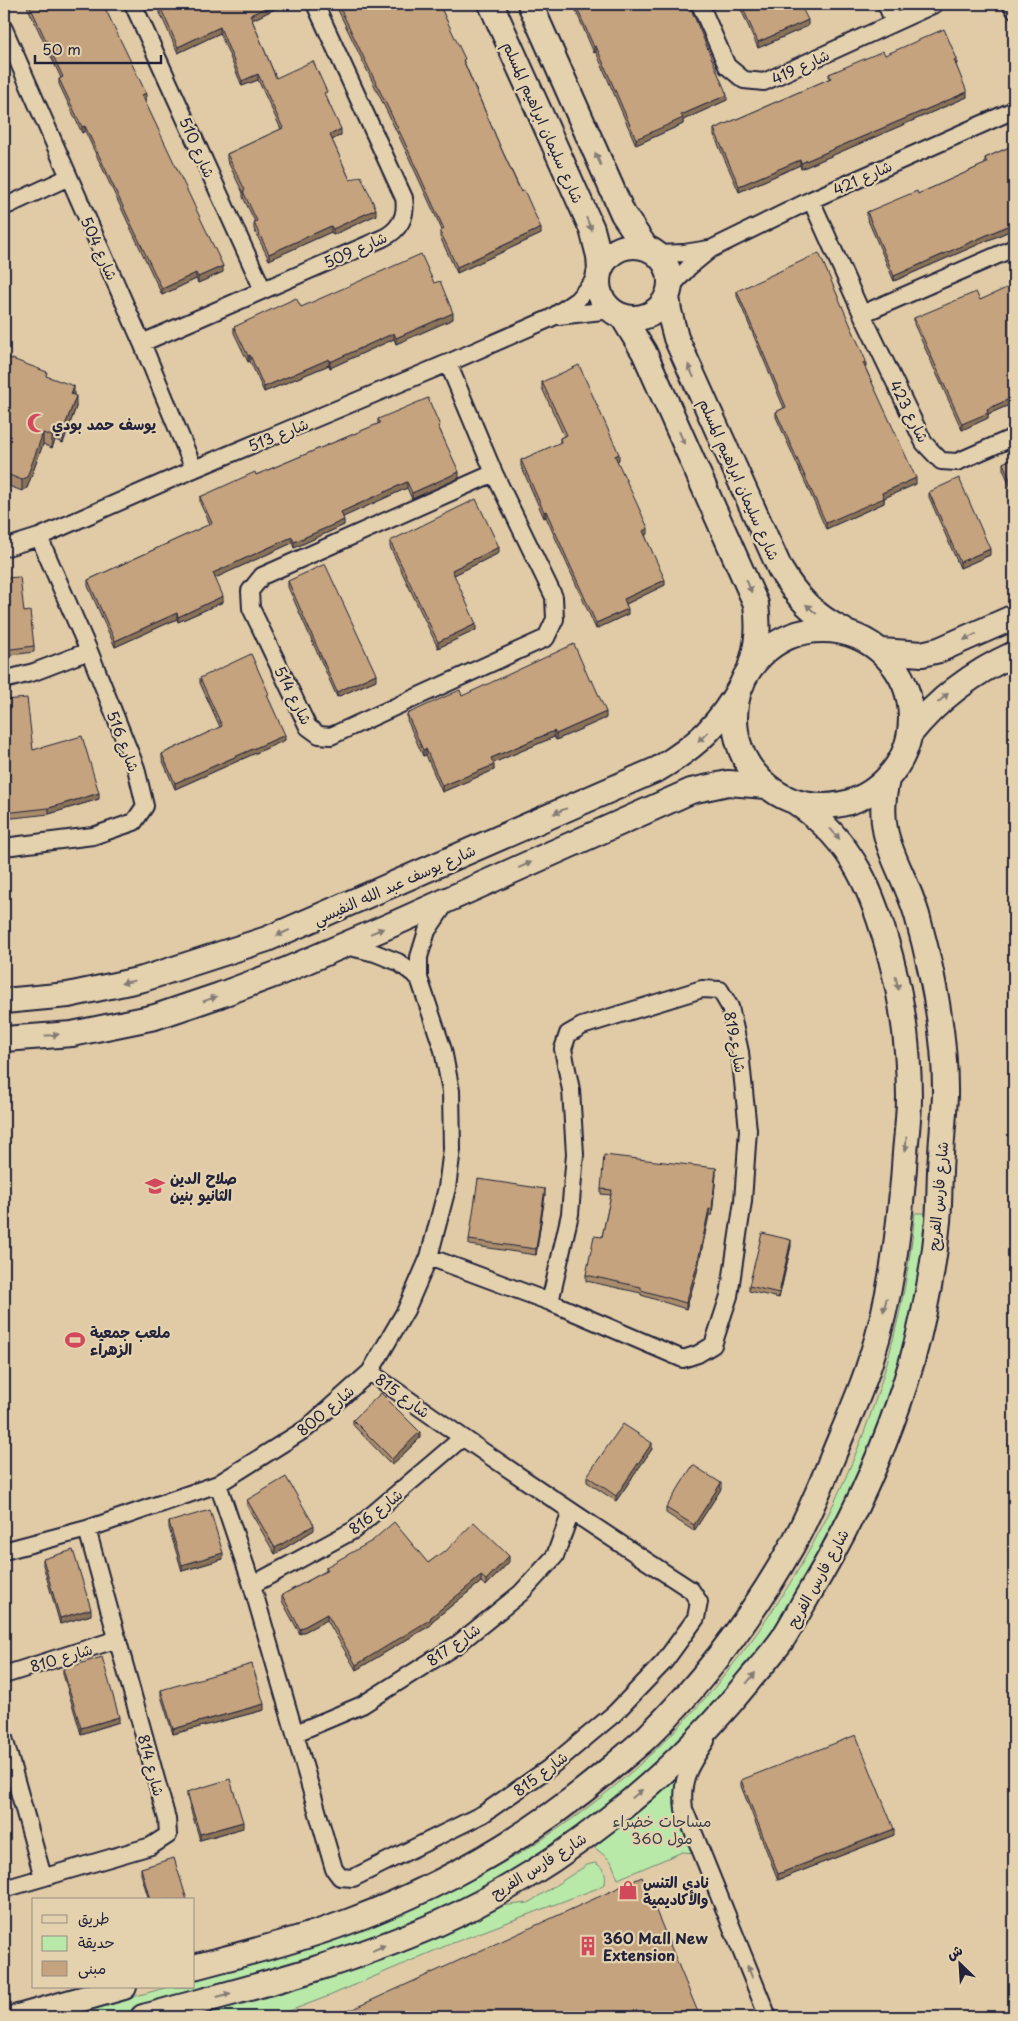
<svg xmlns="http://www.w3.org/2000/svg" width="1018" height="2021" font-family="'Playpen Sans','Playpen Sans Arabic',sans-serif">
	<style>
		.green { fill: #b9e9a8; stroke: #6e8672 }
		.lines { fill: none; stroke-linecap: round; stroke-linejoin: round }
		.street-casing { stroke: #22223b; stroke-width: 20 }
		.secondary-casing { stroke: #22223b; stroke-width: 28 }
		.street { stroke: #e4d2af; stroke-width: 16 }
		.secondary { stroke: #e4d2af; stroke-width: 24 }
		.wall { fill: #a98c6c; stroke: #22223b }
		.shaded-wall { fill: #897258; stroke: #22223b }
		.building { fill: #c4a37e; stroke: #22223b }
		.oneway { fill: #837a75 }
		.labels { text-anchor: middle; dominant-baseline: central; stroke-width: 4.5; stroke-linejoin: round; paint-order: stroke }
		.street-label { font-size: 15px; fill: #22223b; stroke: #e4d2af }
		.poi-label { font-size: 15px; font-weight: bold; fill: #22223b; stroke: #e4d2af; text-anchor: start }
		.park-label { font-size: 15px; fill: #39404b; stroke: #e4d2af }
	</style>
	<rect width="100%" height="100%" fill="#e0cba6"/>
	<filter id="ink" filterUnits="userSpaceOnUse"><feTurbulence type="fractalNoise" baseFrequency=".02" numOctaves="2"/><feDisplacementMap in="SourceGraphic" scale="10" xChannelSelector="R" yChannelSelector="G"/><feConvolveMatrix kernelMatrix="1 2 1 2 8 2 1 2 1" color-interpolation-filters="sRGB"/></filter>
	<g filter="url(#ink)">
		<path class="green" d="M915 1213H933L910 1345 825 1561 706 1724 528 1870 325 1962 129 2017H62L168 1987H194V1980C236 1968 278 1958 320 1945 381 1925 440 1898 496 1867 733 1737 890 1480 915 1213Z
			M697 1759 687 1793 698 1853 682 1852 618 1879 611 1861 594 1847 651 1800Z
			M595 1863C603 1867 607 1874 605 1883L598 1888 450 1944 329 1996 292 2010 266 2017H197L389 1957 453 1930 500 1906 528 1903 587 1865Z"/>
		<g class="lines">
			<defs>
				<path id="street" d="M133 4 263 290
					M700 4 727 66 744 80 764 82 935 4
					M886 4 894 22
					M1012 4 1014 9
					M4 29 142 343 194 469
					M811 200 862 314 924 443 941 461 957 462 1014 437
					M4 207 69 177
					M656 254 684 253 709 249
					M670 288 689 267 711 249 811 200 1014 110
					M862 314 1014 248
					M558 316 611 310
					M142 343 383 238C400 230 407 216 404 198L315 4
					M448 363 494 473 554 597 555 619 546 638 331 736 319 735 308 727 251 608 250 591 262 576 494 473
					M4 548 39 537 194 469 448 363 551 318 577 300 598 276
					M4 680 34 672 89 651
					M4 847 93 836 134 822 145 806 136 768 89 651 39 537
					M342 945 375 953 398 962 419 978
					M429 1257 550 1302 683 1359 698 1354 713 1345 729 1296 743 1201 748 1130 740 1052 730 1007 720 990 702 989 582 1026 568 1034 563 1049 571 1090 575 1154 570 1214 550 1302
					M218 1484 252 1585 334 1869 340 1877 353 1878 483 1814 549 1768 615 1713 664 1662 696 1618 699 1602 691 1590C582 1519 475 1448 370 1372
					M4 1551 87 1529 218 1484 307 1428 370 1372 406 1310 429 1257 447 1188 452 1149 451 1091 443 1050 419 978V957L427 931 448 900
					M252 1585 354 1530 462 1438
					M4 1675 118 1639
					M296 1733 362 1705 458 1644 521 1593 555 1556 571 1512
					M4 1738 43 1877
					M706 1741C690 1765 680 1779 684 1809L768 2017
					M4 1889 151 1846 168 1835 167 1819 87 1529"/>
				<path id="secondary" d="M491 4 592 229 599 256 600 270
					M530 4 623 214 646 248
					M598 282a36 36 0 1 1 72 0a36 36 0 1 1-72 0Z
					M667 296 669 311 676 338 780 569C796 596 814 616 843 630
					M622 316 644 352 756 604C759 628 758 644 750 668
					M735 718a88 88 0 1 1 176 0a88 88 0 1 1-176 0Z
					M881 651 922 654 939 650 1014 617
					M910 734C939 698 972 673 1014 654
					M4 1001 68 995 143 979 267 939 658 769C697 746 720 724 742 684
					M4 1039 72 1034 155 1017 220 995 279 973 398 922 691 791 728 783 766 786
					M194 1967C246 1953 300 1940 350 1921 446 1885 534 1834 611 1768 623 1758 635 1748 647 1737 704 1681 753 1615 792 1546 811 1512 825 1475 840 1439 851 1413 863 1386 871 1359 891 1298 899 1232 904 1168 905 1144 909 1121 909 1098 909 1051 903 1004 891 959 874 894 854 842 797 803
					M18 2017 124 1987
					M143 2017C242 1990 342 1966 437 1924 555 1871 670 1780 750 1679 761 1666 772 1654 782 1640 791 1626 799 1611 807 1597 852 1523 888 1444 912 1361 924 1317 934 1266 938 1221 940 1199 939 1177 941 1154 942 1135 944 1116 945 1096 946 1035 933 973 917 915 901 862 873 839 887 780"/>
			</defs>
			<use href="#street" class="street-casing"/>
			<use href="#secondary" class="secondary-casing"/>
			<use href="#street" class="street"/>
			<use href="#secondary" class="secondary"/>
		</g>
		<path class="wall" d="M26 4H103L146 99 144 100 223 272 198 283 196 279 162 295 85 131 82 133 59 84V79L61 78Z
			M156 4H283V5L252 20 276 78 327 98 341 135 332 140 350 180 376 215 333 235 331 232 269 260 254 229V223L255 222 243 197V193L227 160V154L281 129 258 80 242 86 220 33 178 53Z
			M338 4H442L441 8 500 146 541 234 457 273 440 237V231L442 230 404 147 338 10Z
			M575 4H685L727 100 683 120V124L636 145 596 52 594 53 576 11Z
			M740 4H800L808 26 758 48 740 7Z
			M885 55 957 64 956 65 967 97 801 169 800 165 739 192 714 135V129L829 79V74Z
			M1014 145V229L894 281 867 218V212L918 194 985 164V158Z
			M434 283 453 319 396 344 394 339 330 368 329 365 264 392 250 361 248 362 234 333V327L301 307Z
			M1014 288V403L988 414V418L962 430 914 324V318L980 300Z
			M737 291 866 367H865L916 484 884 498V503L826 529 776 417V412L784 408 737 296Z
			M4 359 47 377 74 395 76 407 63 443 55 440 52 448 43 444 27 488 22 491 4 484Z
			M542 382 619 460 617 461 648 534 645 535 665 585 626 604 628 614 596 629 546 517 544 518 521 466V460L560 443V438L564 436 542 388Z
			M378 419 440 430 459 478 412 499 407 488 343 517 344 525 294 548 292 543 215 578 223 602 178 622 177 619 115 647 88 586V580L210 524 200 503V497L256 475 378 424Z
			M1014 458V495L1003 469V463Z
			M929 492 990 555 960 568 929 497Z
			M390 541 499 553 454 575 476 630 438 648 390 547Z
			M4 578 24 612 34 646V652L4 656Z
			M288 581 376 680 337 697 288 587Z
			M200 678 269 700 285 740 175 789 162 759V754L220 727 200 683Z
			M462 696 606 718 556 740 554 737 493 763 494 770 442 792 426 755 423 756 407 720V714Z
			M4 700 33 750 99 799 49 814 4 819Z
			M716 1174 712 1215H709L697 1272 686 1309 641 1295V1293L586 1281V1275L602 1237 611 1195 601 1194V1189Z
			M545 1195 536 1255 469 1245V1240Z
			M791 1246 779 1298 749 1291V1286Z
			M353 1420 420 1438 392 1465 353 1425Z
			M652 1449 616 1501 587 1482V1476Z
			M721 1489 694 1531 666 1513V1508Z
			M247 1500 314 1530 275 1554 247 1506Z
			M169 1522 223 1559 182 1571 169 1528Z
			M445 1552 509 1562 486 1586 481 1582 431 1622V1625L356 1670 327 1620 300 1634 282 1601V1595L326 1571V1567L428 1563Z
			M43 1559 91 1615 60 1624 43 1565Z
			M63 1669 119 1722 81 1734 63 1674Z
			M161 1690 264 1710 173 1734 161 1696Z
			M741 1780 894 1835 778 1880 741 1786Z
			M187 1792 243 1828 200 1840 187 1797Z
			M141 1868 187 1900H149L141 1874Z"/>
		<path class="shaded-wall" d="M274 4H283V5L250 21V15Z
			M808 20V26L758 48V42Z
			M220 27V33L178 53V47Z
			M596 46V52L594 53V47Z
			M957 59V64L954 66V60Z
			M258 74V80L242 86V81Z
			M967 92V97L801 169V163Z
			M146 93V99L142 101V95Z
			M727 95V100L683 120V124L636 145V139L681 115Z
			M85 126V131L82 133V127Z
			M341 129V135L330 141V135Z
			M800 160V165L739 192V186Z
			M376 209V215L333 235V229Z
			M1014 223V229L894 281V276Z
			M331 226V232L269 260V254Z
			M541 228V234L457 273V267Z
			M223 266V272L198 283V277Z
			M196 273V279L162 295V289Z
			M453 313V319L396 344V338Z
			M394 333V339L330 368V362Z
			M250 355V361L248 362V356Z
			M329 359V365L264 392V387Z
			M866 361V367L863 368V363Z
			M74 386V397L71 394Z
			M76 396V407L63 443V431Z
			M1014 397V403L988 414V418L962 430V424L987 409Z
			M55 428V440L52 448V436Z
			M43 433V444L27 488 22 491V480Z
			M619 454V460L615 462V456Z
			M459 472V478L412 499V493Z
			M916 478V484L884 498V503L826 529V523L882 493Z
			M407 482V488L341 518V512Z
			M546 511V517L544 518V512Z
			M344 520V525L294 548V542Z
			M648 528V534L643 536V531Z
			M292 537V543L213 579V573Z
			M499 547V553L452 576V570Z
			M990 549V555L960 568V562Z
			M665 580V585L624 605V599Z
			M223 596V602L178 622V617Z
			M628 609V614L596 629V623Z
			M177 613V619L115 647V641Z
			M476 624V630L438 648V642Z
			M376 674V680L337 697V692Z
			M606 712V718L556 740V734Z
			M554 731V737L491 764V758Z
			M285 735V740L175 789V783Z
			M426 749V755L423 756V750Z
			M494 765V770L442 792V786Z
			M99 793V799L49 814V808Z
			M716 1168V1174L712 1215V1209Z
			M545 1189V1195L536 1255V1249Z
			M709 1209V1215L697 1272 686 1309V1303Z
			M791 1240V1246L779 1298V1293Z
			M420 1432V1438L392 1465V1459Z
			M652 1443V1449L616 1501V1496Z
			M721 1483V1489L694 1531V1525Z
			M314 1525V1530L275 1554V1548Z
			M223 1553V1559L182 1571V1565Z
			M509 1556V1562L486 1586V1580Z
			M481 1576V1582L431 1622V1625L356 1670V1665L430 1618Z
			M91 1609V1615L60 1624V1618Z
			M327 1614V1620L300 1634V1629Z
			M9 1631V1637L4 1638V1633Z
			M264 1704V1710L173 1734V1729Z
			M119 1717V1722L81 1734V1728Z
			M243 1822V1828L200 1840V1834Z
			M894 1829V1835L778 1880V1874Z"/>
		<path class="building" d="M29 4H103L146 93 142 95 223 266 198 277 196 273 162 289 85 126 82 127 59 79 63 77Z
			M159 4H274L250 15 276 78 313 61 327 92 324 93 341 129 330 135 350 180 361 176 376 209 333 229 331 226 269 254 254 223 257 221 243 191 245 190 227 154 283 128 258 74 242 81 220 27 178 47Z
			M338 4H439L465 59 463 60 500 146 521 192 524 190 541 228 457 267 440 231 444 229 404 141Z
			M577 4H685L688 11 691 9 727 95 681 115 683 118 636 139 596 46 594 47 576 6 578 5Z
			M741 4H800L808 20 758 42Z
			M944 29 957 59 954 60 967 92 801 163 800 160 739 186 714 129 831 78 829 74 883 51 885 55Z
			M1014 145V223L894 276 867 212 917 191 918 194 987 163 985 158Z
			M819 253 866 361 863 363 916 478 882 493 884 498 826 523 776 412 786 407 737 291Z
			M421 254 434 283 440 281 453 313 396 338 394 333 330 362 329 359 264 387 250 355 248 356 234 327 296 298 301 307Z
			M1013 285 1014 288V397L987 409 988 413 962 424 914 318 976 292 980 300Z
			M7 357 47 372 46 376 74 386 71 394 76 396 63 431 55 428 52 436 43 433 27 477 22 480 4 473V359Z
			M579 365 619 454 615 456 648 528 643 531 665 580 624 599 628 609 596 623 546 511 544 512 521 460 561 442 560 438 567 435 542 382Z
			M428 398 440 426H438L459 472 412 493 407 482 341 512 344 520 294 542 292 537 213 573 223 596 178 617 177 613 115 641 88 580 212 523 200 497 255 472 256 475 380 423 378 419Z
			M1014 458V489L1003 463Z
			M959 478 990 549 960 562 929 492Z
			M476 499 499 547 452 570 476 624 438 642 390 541Z
			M325 564 376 674 337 692 288 581Z
			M20 577 24 612 30 611 34 646 4 650V578Z
			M574 644 590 681 592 680 606 712 556 734 554 731 491 758 494 765 442 786 426 749 423 750 407 714 460 690 462 696Z
			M251 654 269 694 267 695 285 735 175 783 162 754 222 726 200 678Z
			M27 698 33 750 82 736 99 793 49 808 4 813V700Z
			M604 1155 716 1168 712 1209H709L697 1266 686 1303 641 1290V1287L586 1275 594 1236 602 1237 612 1190 601 1189Z
			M478 1179 545 1189 536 1249 469 1240Z
			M762 1233 791 1240 779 1293 749 1286Z
			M381 1393 420 1432 392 1459 353 1420Z
			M623 1424 652 1443 616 1496 587 1476Z
			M693 1465 721 1483 694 1525 666 1508Z
			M286 1477 314 1525 275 1548 247 1500Z
			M210 1510 223 1553 182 1565 169 1522Z
			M394 1522 428 1563 444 1551 445 1552 474 1522 509 1556 486 1580 481 1576 430 1618 431 1619 356 1665 327 1614 300 1629 282 1595 328 1570 326 1567 372 1541Z
			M73 1550 91 1609 60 1618 43 1559Z
			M4 1611 9 1631 4 1633Z
			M102 1657 119 1717 81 1728 63 1669Z
			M252 1664 264 1704 173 1729 161 1690Z
			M856 1735 894 1829 778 1874 741 1780Z
			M230 1779 243 1822 200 1834 187 1792Z
			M174 1858 187 1900H150L141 1868Z
			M642 1877 700 2017H335Z"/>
		<defs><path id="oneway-solid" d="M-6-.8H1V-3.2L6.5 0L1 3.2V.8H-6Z" transform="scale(1.25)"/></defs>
		<g class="oneway">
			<use href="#oneway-solid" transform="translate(598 159) rotate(-114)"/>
			<use href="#oneway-solid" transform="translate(589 224) rotate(67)"/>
			<use href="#oneway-solid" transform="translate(691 371) rotate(-114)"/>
			<use href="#oneway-solid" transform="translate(682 438) rotate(66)"/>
			<use href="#oneway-solid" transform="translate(749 586) rotate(68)"/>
			<use href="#oneway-solid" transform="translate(811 609) rotate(-138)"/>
			<use href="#oneway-solid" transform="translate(970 637) rotate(154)"/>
			<use href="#oneway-solid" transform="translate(943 698) rotate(-42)"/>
			<use href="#oneway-solid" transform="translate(703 737) rotate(135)"/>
			<use href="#oneway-solid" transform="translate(560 811) rotate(157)"/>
			<use href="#oneway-solid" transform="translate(835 834) rotate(48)"/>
			<use href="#oneway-solid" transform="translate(525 865) rotate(-24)"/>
			<use href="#oneway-solid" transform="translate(377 931) rotate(-22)"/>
			<use href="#oneway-solid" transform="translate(283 933) rotate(156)"/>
			<use href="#oneway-solid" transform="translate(128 982) rotate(168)"/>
			<use href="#oneway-solid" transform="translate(897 983) rotate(78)"/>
			<use href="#oneway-solid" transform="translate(210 999) rotate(-19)"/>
			<use href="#oneway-solid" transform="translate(52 1035) rotate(-5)"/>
			<use href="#oneway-solid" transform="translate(906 1144) rotate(94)"/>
			<use href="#oneway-solid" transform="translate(885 1305) rotate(104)"/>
			<use href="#oneway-solid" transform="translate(751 1678) rotate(-51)"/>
			<use href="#oneway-solid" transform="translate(637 1794) rotate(-40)"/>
			<use href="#oneway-solid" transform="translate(379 1948) rotate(-22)"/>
			<use href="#oneway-solid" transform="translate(750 1972) rotate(-112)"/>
			<use href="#oneway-solid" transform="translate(224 1995) rotate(-15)"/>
		</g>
	</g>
	<defs>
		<symbol id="mosque-bare" viewBox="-9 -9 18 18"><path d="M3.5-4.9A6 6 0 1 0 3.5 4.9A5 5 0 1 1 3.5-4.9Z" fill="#d1495b" stroke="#e4d2af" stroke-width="2.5" paint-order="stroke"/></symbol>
		<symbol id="school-bare" viewBox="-9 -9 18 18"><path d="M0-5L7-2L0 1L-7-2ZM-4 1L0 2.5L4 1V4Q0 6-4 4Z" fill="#d1495b" stroke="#e4d2af" stroke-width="2.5" paint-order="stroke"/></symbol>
		<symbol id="stadium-bare" viewBox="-9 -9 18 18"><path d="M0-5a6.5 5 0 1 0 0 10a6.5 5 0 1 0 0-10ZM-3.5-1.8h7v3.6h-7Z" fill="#d1495b" stroke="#e4d2af" stroke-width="2.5" paint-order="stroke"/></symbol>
		<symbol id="shop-bare" viewBox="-9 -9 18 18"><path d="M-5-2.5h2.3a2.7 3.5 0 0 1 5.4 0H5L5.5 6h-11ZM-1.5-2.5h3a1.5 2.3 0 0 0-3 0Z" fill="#d1495b" stroke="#e4d2af" stroke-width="2.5" paint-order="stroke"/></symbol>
		<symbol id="building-bare" viewBox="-9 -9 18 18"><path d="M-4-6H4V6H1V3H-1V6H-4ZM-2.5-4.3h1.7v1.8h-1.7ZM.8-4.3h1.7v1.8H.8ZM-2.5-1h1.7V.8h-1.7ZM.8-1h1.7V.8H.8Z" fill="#d1495b" stroke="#e4d2af" stroke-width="2.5" paint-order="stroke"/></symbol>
	</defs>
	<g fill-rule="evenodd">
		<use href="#mosque-bare" x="23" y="409" width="28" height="28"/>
		<use href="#school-bare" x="141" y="1172" width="28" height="28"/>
		<use href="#stadium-bare" x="61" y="1326" width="28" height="28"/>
		<use href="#shop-bare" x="614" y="1876" width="28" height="28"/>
		<use href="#building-bare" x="574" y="1932" width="28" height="28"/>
	</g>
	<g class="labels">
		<g class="street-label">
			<text transform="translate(800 66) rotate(-25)">شارع 419</text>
			<text transform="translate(544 122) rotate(66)">شارع سليمان ابراهيم المسلم</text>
			<text transform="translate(198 147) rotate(66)">شارع 510</text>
			<text transform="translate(862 177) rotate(-24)">شارع 421</text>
			<text transform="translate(100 248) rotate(66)">شارع 504</text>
			<text transform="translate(355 249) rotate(-24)">شارع 509</text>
			<text transform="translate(910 411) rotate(63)">شارع 423</text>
			<text transform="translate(278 434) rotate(-22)">شارع 513</text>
			<text transform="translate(740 479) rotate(66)">شارع سليمان ابراهيم المسلم</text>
			<text transform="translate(294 695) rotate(63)">شارع 514</text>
			<text transform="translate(124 741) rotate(69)">شارع 516</text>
			<text transform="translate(394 884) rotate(-24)">شارع يوسف عبد الله النفيسي</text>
			<text transform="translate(736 1042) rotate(79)">شارع 819</text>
			<text transform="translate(937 1196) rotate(-85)">شارع فارس الفريح</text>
			<text transform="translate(403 1395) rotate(36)">شارع 815</text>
			<text transform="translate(325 1410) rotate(-40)">شارع 800</text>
			<text transform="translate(375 1511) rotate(-38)">شارع 816</text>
			<text transform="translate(817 1578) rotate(-61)">شارع فارس الفريح</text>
			<text transform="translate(453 1644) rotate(-35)">شارع 817</text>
			<text transform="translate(61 1657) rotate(-17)">شارع 810</text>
			<text transform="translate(152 1765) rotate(75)">شارع 814</text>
			<text transform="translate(540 1773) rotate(-37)">شارع 815</text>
			<text transform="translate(538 1865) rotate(-32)">شارع فارس الفريح</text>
		</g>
		<g class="poi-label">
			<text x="52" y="423">يوسف حمد بودي</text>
			<text x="170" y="1177">صلاح الدين<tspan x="170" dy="17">الثانيو بنين</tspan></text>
			<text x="90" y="1331">ملعب جمعية<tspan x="90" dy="17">الزهراء</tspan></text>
			<text x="643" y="1881">نادي التنس<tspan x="643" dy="17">والأكاديمية</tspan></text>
			<text x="603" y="1937">360 Mall New<tspan x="603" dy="17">Extension</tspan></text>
		</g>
		<g class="park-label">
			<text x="662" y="1820">مساحات خضراء<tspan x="662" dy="17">360 مول</tspan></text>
		</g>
	</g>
	<rect width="1018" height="2021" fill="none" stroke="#e4d2af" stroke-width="20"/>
	<rect x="10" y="10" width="998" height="2001" fill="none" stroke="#22223b" stroke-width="2" filter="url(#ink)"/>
	<rect x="32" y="1898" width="162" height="90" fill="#e4d2af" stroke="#968c81"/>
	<rect x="42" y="1915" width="25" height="8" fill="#e4d2af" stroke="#968c81"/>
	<text x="78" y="1924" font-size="15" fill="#22223b">طريق</text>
	<rect x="42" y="1936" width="25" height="15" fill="#b9e9a8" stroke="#968c81"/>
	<text x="78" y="1948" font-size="15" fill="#22223b">حديقة</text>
	<rect x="42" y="1961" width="25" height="15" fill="#c4a37e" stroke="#968c81"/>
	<text x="78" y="1974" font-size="15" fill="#22223b">مبنى</text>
	<g transform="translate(960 1964) rotate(335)" stroke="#e4d2af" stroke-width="4" paint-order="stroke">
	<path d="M0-4L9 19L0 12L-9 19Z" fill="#22223b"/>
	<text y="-8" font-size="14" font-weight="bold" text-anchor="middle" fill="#22223b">ش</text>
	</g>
	<path d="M35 55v8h126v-8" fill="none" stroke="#22223b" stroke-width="2.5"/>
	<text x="42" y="55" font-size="15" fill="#22223b" stroke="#e4d2af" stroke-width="4" paint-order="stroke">50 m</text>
</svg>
